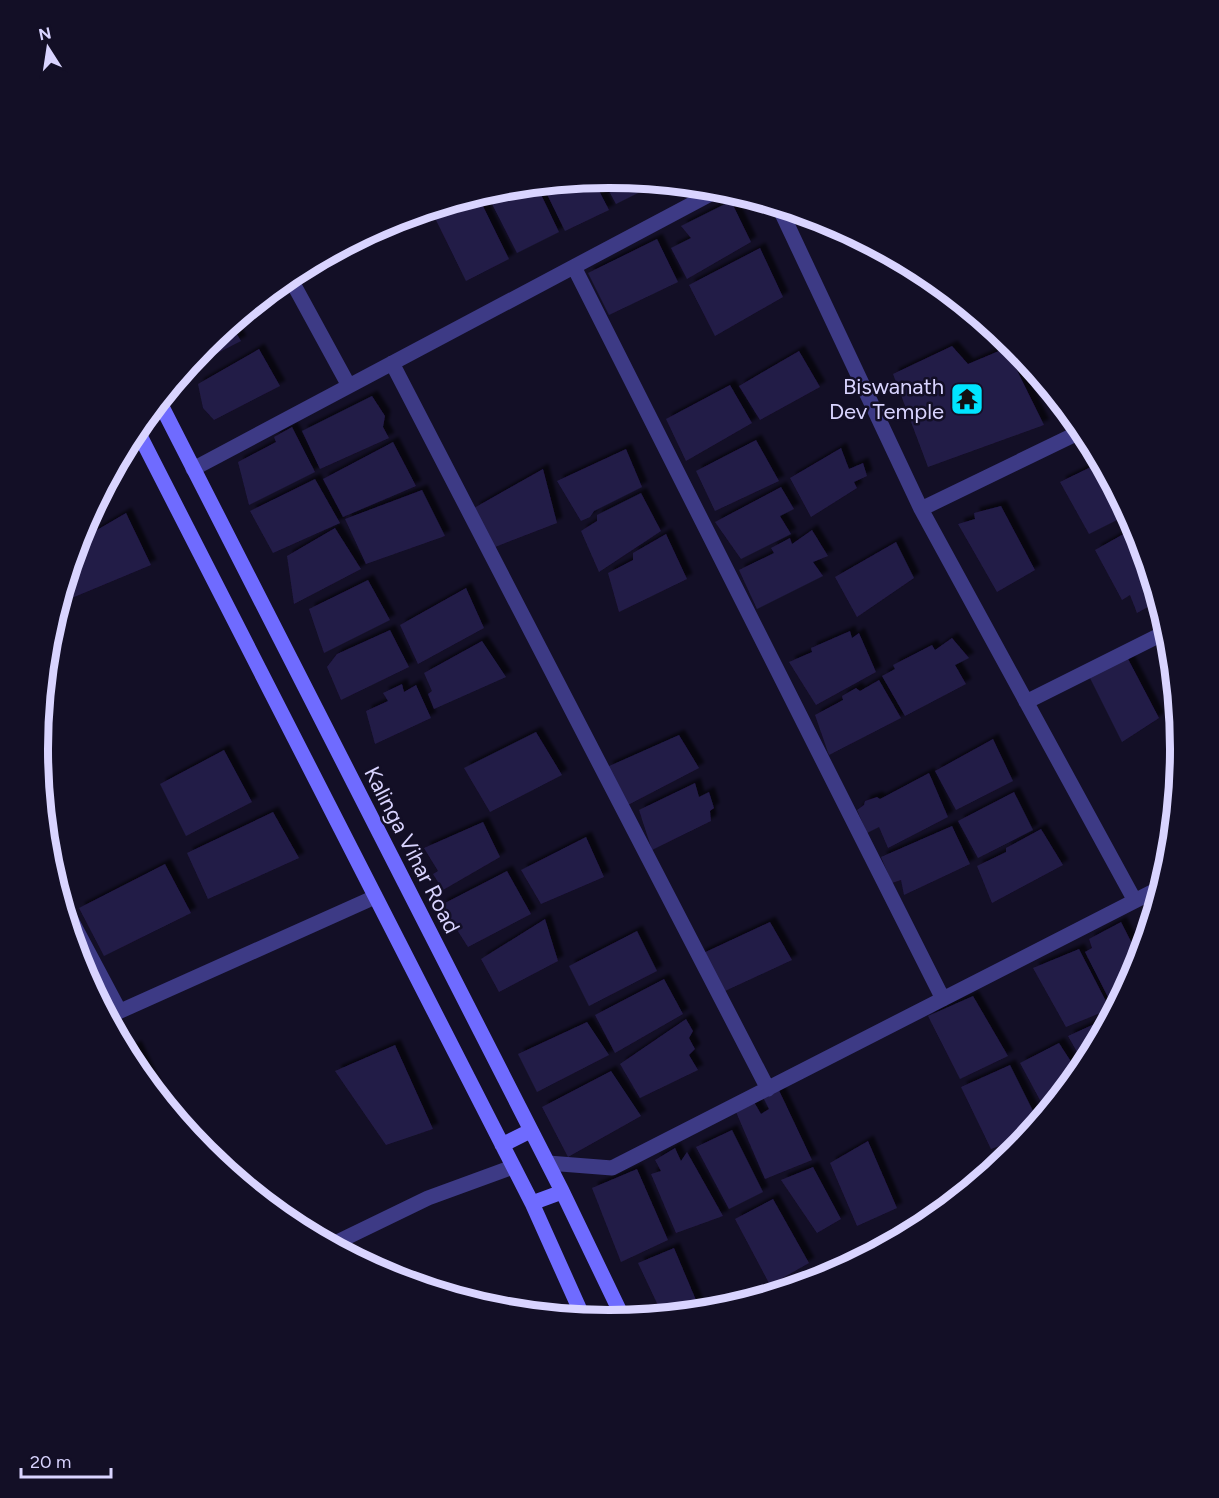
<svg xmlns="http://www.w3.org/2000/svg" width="1219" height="1498" font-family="Figtree,sans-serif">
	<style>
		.building { fill: #241b47; filter: url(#shadow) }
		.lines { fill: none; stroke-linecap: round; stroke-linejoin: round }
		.street { stroke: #3d3a85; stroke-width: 15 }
		.secondary { stroke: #6f6bff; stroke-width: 15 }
		.labels { text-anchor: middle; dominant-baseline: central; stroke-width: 5; stroke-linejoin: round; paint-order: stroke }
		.poi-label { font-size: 22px; fill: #d9d4ff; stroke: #130f26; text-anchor: end }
		.street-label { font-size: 22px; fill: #d9d4ff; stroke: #130f26 }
		.rim { fill: none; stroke: #d9d4ff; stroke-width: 8 }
	</style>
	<defs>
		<filter id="shadow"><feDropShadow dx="5.5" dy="-5.5" stdDeviation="1.5" flood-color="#0009"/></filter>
	</defs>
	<rect width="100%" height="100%" fill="#130f26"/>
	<path class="building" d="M610 177 660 182 616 204 602 178Z
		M593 179 609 210 565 231 542 184Z
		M536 184 559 232 517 253 486 192 498 188Z
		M478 196 509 259 466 281 435 218Z
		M731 201 751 242 687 279 671 248 691 238 681 226Z
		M657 239 678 282 609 315 588 273Z
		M760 248 783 297 715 336 689 285Z
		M235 320 239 328 235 331 241 341 194 365 192 361 205 344Z
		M952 346 968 364 1006 348 1044 425 928 467 893 374Z
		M259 349 280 386 214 420 203 408 198 384Z
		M799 351 820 387 760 420 739 386Z
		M730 385 752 423 686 461 666 419Z
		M372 396 385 416 383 427 389 438 320 469 302 431Z
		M292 427 315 472 249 505 238 462 276 442 274 437Z
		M756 440 779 481 715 511 696 471Z
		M393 442 416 486 343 517 323 479Z
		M841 448 849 469 863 463 867 476 854 482 857 488 811 517 790 478Z
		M626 449 642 487 594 511 590 517 581 521 557 481Z
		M1101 462 1129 514 1089 534 1060 482Z
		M543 469 557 523 495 547 474 508Z
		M315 479 340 523 273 553 250 511Z
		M781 487 794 509 780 516 791 534 741 559 715 522Z
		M422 490 445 536 366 564 345 519Z
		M641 493 661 531 599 572 581 531 597 521V515Z
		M1001 506 1035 570 997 592 958 524 975 519 974 513Z
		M126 513 151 565 67 600 62 592 78 541Z
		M1136 527 1154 584 1148 587 1155 603 1137 613 1130 595 1122 600 1095 550Z
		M335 528 361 569 294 604 287 556Z
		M812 530 828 556 813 562 823 576 757 609 739 570 774 553 771 548 790 538 792 544Z
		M666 534 687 579 619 612 608 573 633 560V553Z
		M896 542 914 578 857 617 835 577Z
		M368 580 390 620 324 653 309 609Z
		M466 588 484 628 418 664 400 625Z
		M390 630 409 667 341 700 327 667 337 654Z
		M850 631 852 638 859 633 876 672 816 705 789 662 812 652 811 648Z
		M952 638 969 658 955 665 966 684 905 716 882 676 895 669 893 665 932 645 935 650Z
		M482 641 506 677 434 709 428 694 432 691 424 673Z
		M1126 655 1159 718 1122 742 1089 676Z
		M879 680 901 718 829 755 815 715 843 700 842 696 856 688 860 691Z
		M402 684 404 692 416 685 431 718 375 744 366 711 388 701 383 693Z
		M536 732 562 775 490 812 464 768Z
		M679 735 699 768 626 806 607 767Z
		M993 739 1013 781 956 810 935 771Z
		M224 750 252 802 186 836 160 784Z
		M929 773 948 817 888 848 879 827 867 833 857 810 864 805 865 801 877 797 880 799Z
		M695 783 699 797 709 792 714 808 710 811 711 821 652 850 639 810Z
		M1014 792 1033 830 978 858 958 821Z
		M273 812 299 858 208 899 187 853Z
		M483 822 500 857 443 890 433 874 438 871 424 848Z
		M952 826 970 864 904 895 901 880 892 883 881 857Z
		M1041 829 1063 865 992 903 977 866 1006 852V848Z
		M586 837 604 877 541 904 521 870Z
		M165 864 191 913 104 956 79 908Z
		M507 871 531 914 468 947 441 905Z
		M545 919 558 961 499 992 481 959Z
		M770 922 792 960 725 991 699 955Z
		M1121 922 1140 959 1122 998 1111 1003 1085 952 1092 948 1089 939Z
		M637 931 657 971 589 1006 569 966Z
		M1079 949 1110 1009 1066 1027 1033 968Z
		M664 979 683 1014 615 1053 595 1015Z
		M973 996 1008 1056 960 1079 928 1016Z
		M1112 1016 1090 1057 1085 1066 1068 1036Z
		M686 1019 693 1031 689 1038 695 1049 689 1055 698 1070 640 1098 620 1064Z
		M587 1022 609 1055 537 1092 518 1054Z
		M1059 1043 1079 1074 1047 1113 1020 1063Z
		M395 1045 433 1129 386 1145 335 1071Z
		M136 1046 160 1097 159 1098 134 1066 125 1051Z
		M1010 1065 1039 1123 1029 1135 991 1149 961 1087Z
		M611 1071 641 1116 568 1157 542 1107Z
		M776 1084 812 1160 765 1179 736 1112 754 1102 761 1114 769 1109 763 1097Z
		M732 1130 763 1192 729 1209 696 1147Z
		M868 1141 897 1208 857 1226 830 1163Z
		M675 1148 681 1161 687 1152 723 1216 676 1233 651 1174 661 1171 655 1160Z
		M813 1167 841 1219 817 1233 781 1180Z
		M637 1169 668 1240 621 1262 592 1188Z
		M773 1199 809 1263 770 1285 735 1219Z
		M674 1248 701 1312 663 1316 638 1263Z"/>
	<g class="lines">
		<path class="street" d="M778 205 921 509
			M574 267 943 999
			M289 276 349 386
			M392 363 768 1089
			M1084 430 921 509 1135 901
			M193 469 722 188
			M1026 702 1168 631
			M60 899 119 1010
			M107 1017 375 897
			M548 1163 612 1168 1162 887
			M331 1245 428 1198 513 1167"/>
		<path class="secondary" d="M159 401 562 1191 624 1320
			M136 428 532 1203 584 1319
			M502 1145 530 1131
			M532 1203 562 1192"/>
	</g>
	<defs>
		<symbol id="temple-square" viewBox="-11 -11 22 22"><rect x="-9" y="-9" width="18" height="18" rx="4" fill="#00e5ff" stroke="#130f26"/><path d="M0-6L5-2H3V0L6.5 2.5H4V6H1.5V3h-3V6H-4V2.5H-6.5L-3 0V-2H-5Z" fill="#111"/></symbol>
	</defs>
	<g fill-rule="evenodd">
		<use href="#temple-square" x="948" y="380" width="38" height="38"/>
	</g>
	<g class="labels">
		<g class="poi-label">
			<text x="944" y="386">Biswanath<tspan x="944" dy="25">Dev Temple</tspan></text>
		</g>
		<g class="street-label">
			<text transform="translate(412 850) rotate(63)">Kalinga Vihar Road</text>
		</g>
	</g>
	<path d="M0 0H1219V1498H0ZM48 749a561 561 0 1 1 1122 0a561 561 0 1 1-1122 0Z" fill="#130f26" fill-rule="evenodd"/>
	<path class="rim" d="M48 749a561 561 0 1 1 1122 0a561 561 0 1 1-1122 0Z"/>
	<g transform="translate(48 48) rotate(348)" stroke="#130f26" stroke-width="4.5" paint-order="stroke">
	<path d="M0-4.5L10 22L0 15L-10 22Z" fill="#d9d4ff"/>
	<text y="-9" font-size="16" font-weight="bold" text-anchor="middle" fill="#d9d4ff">N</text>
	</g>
	<path d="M21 1468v9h90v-9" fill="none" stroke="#d9d4ff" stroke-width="3"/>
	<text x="30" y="1468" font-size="18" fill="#d9d4ff" stroke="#130f26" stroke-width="4.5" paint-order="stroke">20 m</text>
</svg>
